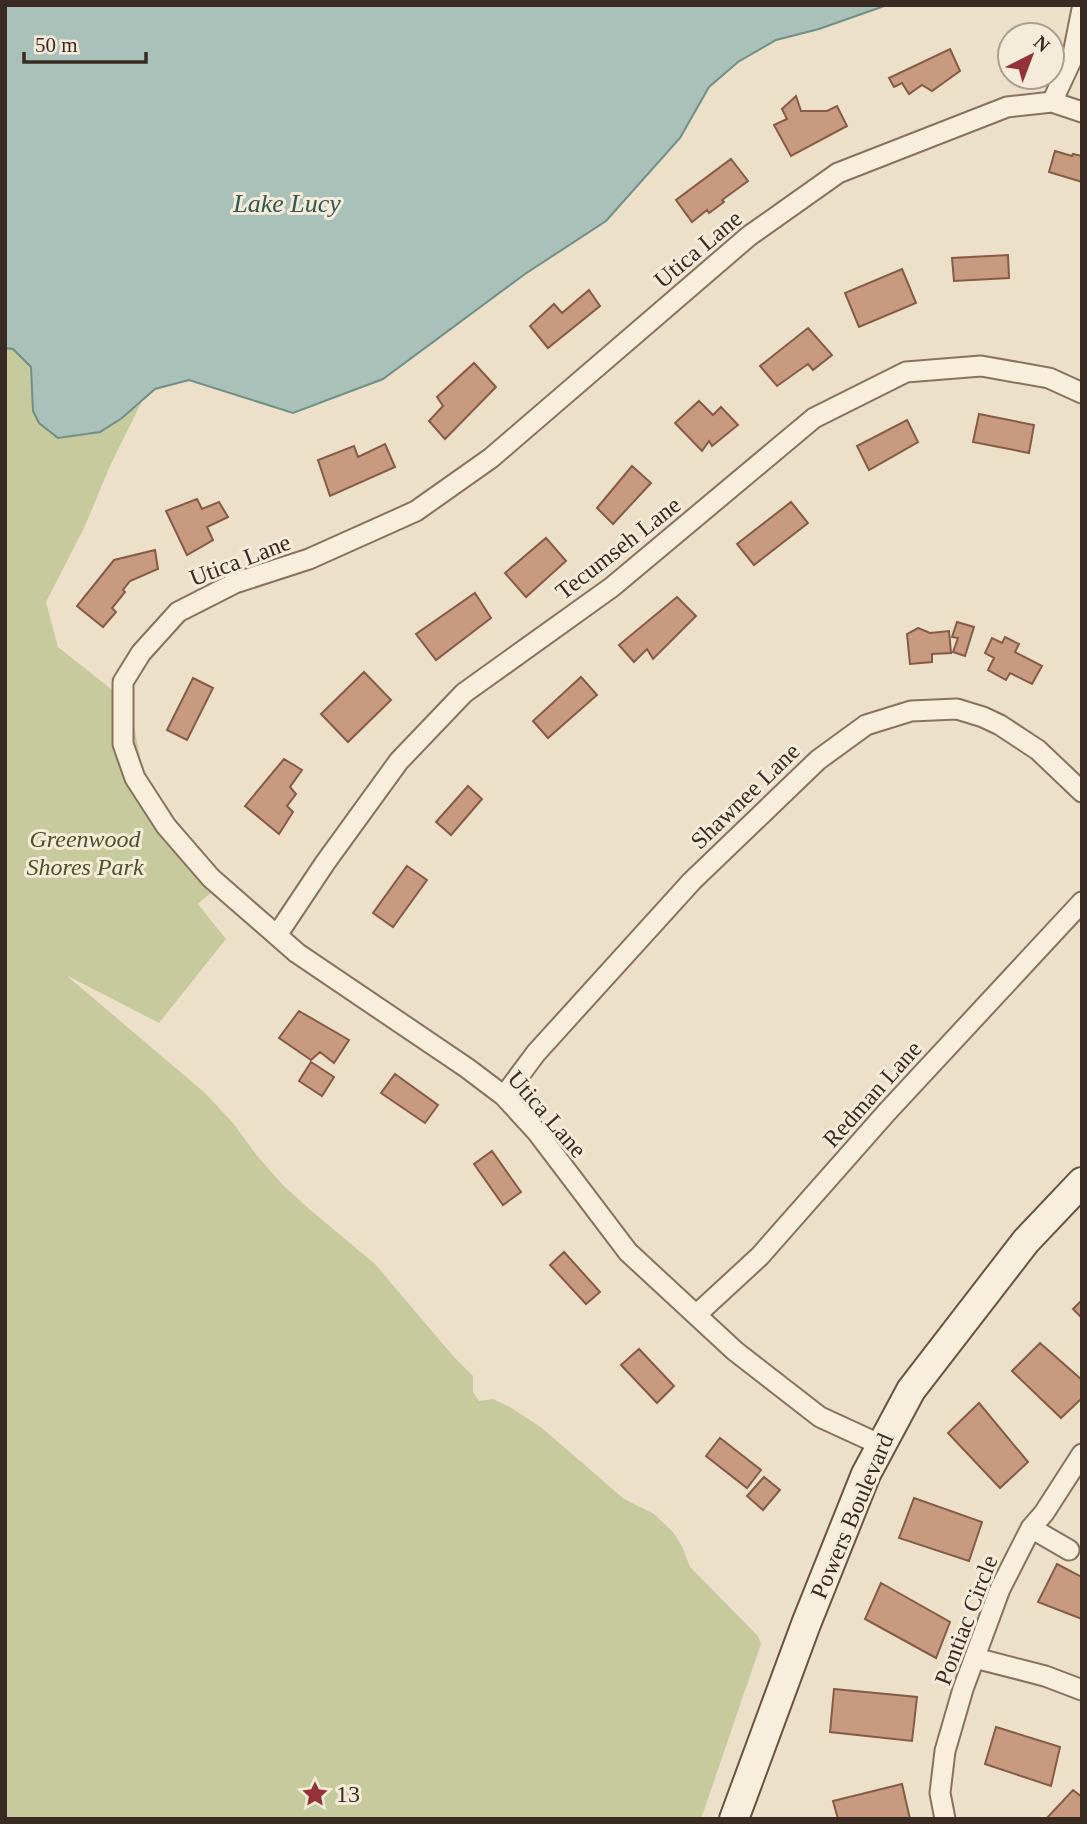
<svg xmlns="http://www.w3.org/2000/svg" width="1087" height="1824" font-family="Georgia,serif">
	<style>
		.green { fill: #c7ca9d }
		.water { fill: #a9c1b9; stroke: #708f86; stroke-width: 2 }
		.building { fill: #c89b81; stroke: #865b45; stroke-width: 2 }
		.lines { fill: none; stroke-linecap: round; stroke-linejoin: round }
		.minor-casing { stroke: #88725e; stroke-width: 23 }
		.secondary-casing { stroke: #6a5341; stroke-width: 32 }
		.minor { stroke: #f7eedc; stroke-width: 19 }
		.secondary { stroke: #f7eedc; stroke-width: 28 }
		.labels { text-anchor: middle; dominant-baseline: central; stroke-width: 6; stroke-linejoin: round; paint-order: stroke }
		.street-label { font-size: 24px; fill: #392b21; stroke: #f4ebd8 }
		.park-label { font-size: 24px; font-style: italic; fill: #4c5429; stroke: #f4ebd8 }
		.poi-label { font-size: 24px; fill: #392b21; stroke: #f4ebd8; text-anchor: start }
		.water-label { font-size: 26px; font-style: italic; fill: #315853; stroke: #f4ebd8 }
	</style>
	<rect width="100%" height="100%" fill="#ece0c9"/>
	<path class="green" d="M5 348 13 349 31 367 33 411 122 418 142 401 110 466 85 526 46 602 58 647 130 704 148 800 172 848 213 891 198 904 226 939 159 1023 66 975 204 1092 233 1123 258 1157 282 1184 308 1208 375 1264 453 1356 473 1376V1392L479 1401 493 1399 510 1407 542 1428 624 1499 654 1514 673 1532 682 1546 690 1567 758 1636 761 1644 701 1819H5Z"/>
	<path class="water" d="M5 5H887L819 29 776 40 738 62 709 87 680 138 606 221 525 274 383 379 293 413 189 380 155 389 122 418 100 432 58 438 39 423 33 411 31 367 13 349 5 348Z"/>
	<path class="building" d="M950 49 960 71 932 91 922 85 909 94 902 83 894 87 889 78Z
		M796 96 801 111H827L837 106 847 126 791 156 774 125 787 119 782 109Z
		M1055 151 1072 156 1073 154 1082 156V182L1049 172Z
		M731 159 748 181 722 200 724 202 709 213 707 210 692 222 676 200Z
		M1008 255 1009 278 954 281 952 258Z
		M902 269 916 303 859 327 845 293Z
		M589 290 600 306 548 348 530 326 554 304 562 313Z
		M808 328 832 355 813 370 808 364 777 386 760 366Z
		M474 363 496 387 445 439 429 421 443 406 437 397Z
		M699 401 713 415 721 407 738 425 712 446 709 441 702 451 675 423Z
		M979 414 1034 425 1029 453 973 442Z
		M907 420 918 442 869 470 857 446Z
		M385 444 395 467 330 496 318 460 354 446 358 457Z
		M632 466 651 483 613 524 597 508Z
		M197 499 202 509 219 502 228 517 207 527 213 540 187 555 166 511Z
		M791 502 808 523 754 565 737 544Z
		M546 538 566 561 526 597 505 573Z
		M155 550 158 569 130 581 123 590 125 592 112 608 116 612 103 627 77 606 114 560Z
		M475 593 491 618 436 660 416 634Z
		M677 597 696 616 653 659 647 649 634 662 619 645Z
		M957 622 974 627 965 656 953 652 958 638 952 637Z
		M918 628 930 633 949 631 951 653 932 654V662L910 664 907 634Z
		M1005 637 1019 644 1015 652 1042 666 1032 684 1010 673 1006 680 988 670 994 658 985 653 992 638 1002 643Z
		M364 672 391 700 348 742 321 714Z
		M581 677 597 695 548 738 533 721Z
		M193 678 213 688 187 740 167 730Z
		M284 759 302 770 290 787 296 794 287 806 293 812 279 834 245 806Z
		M468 786 482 799 451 835 436 822Z
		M407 866 427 880 393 927 373 913Z
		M299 1011 349 1040 334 1063 320 1052 311 1060 279 1038Z
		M311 1062 334 1077 322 1096 299 1081Z
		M395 1074 438 1105 425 1123 381 1093Z
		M492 1151 521 1192 503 1205 474 1164Z
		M564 1252 600 1292 586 1304 550 1265Z
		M1082 1300V1318L1073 1309Z
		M1040 1343 1082 1380V1398L1061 1418 1012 1371Z
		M639 1349 674 1386 657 1403 621 1365Z
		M979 1403 1028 1462 1000 1488 948 1433Z
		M720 1438 761 1470 747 1488 706 1456Z
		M764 1477 780 1490 763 1510 747 1496Z
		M914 1498 982 1522 969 1561 899 1538Z
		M1057 1564 1082 1577V1619L1038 1602Z
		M881 1583 950 1622 936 1658 865 1619Z
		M834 1689 917 1697 912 1741 830 1732Z
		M996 1727 1060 1747 1051 1786 985 1764Z
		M902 1784 910 1819H838L833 1801Z
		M1073 1790 1082 1797V1819H1046Z"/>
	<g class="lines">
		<defs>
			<path id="minor" d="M1052 102 1072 59 1082 9
				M277 935 325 863 399 761 464 693 612 587 814 418 906 372 981 366 1049 378 1082 393
				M504 1096 536 1053 692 881 818 760 866 725 911 711 957 709 983 717 1000 725 1038 750 1082 792
				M696 1315 760 1256 887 1112 1082 902
				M881 1445 820 1417 735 1351 628 1252 537 1132 504 1096 467 1068 297 953 211 878 166 826 135 778 123 744V682L141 653 178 612 235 583 309 559 416 511 491 458 749 236 838 173 1007 107 1052 102 1082 112
				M1031 1528 1069 1550
				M975 1658 1045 1676 1082 1690
				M945 1819 940 1793 945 1751 963 1689 1000 1589 1031 1528 1044 1513 1082 1454"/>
			<path id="secondary" d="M734 1819 806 1624 866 1474 911 1390 1026 1241 1082 1182"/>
		</defs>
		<use href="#minor" class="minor-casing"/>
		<use href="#secondary" class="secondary-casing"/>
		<use href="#minor" class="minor"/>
		<use href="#secondary" class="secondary"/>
	</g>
	<defs>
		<symbol id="sight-bare" viewBox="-9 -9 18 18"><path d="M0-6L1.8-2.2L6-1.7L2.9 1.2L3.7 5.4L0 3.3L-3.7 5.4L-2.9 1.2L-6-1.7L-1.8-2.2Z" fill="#943237" stroke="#f4ebd8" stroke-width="2.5" paint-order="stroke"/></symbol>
	</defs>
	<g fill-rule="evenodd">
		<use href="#sight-bare" x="296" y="1775" width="38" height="38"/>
	</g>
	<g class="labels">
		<g class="street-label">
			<text transform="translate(698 249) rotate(-40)">Utica Lane</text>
			<text transform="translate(618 548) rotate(-38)">Tecumseh Lane</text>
			<text transform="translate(240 560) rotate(-21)">Utica Lane</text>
			<text transform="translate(745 796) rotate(-44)">Shawnee Lane</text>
			<text transform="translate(872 1094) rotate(-48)">Redman Lane</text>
			<text transform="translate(547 1114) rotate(49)">Utica Lane</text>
			<text transform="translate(852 1516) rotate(-67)">Powers Boulevard</text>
			<text transform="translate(966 1620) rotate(-69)">Pontiac Circle</text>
		</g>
		<g class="park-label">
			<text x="85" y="839">Greenwood<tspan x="85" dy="28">Shores Park</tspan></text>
		</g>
		<g class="poi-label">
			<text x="336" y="1794">13</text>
		</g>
		<g class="water-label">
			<text x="287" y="203">Lake Lucy</text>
		</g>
	</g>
	<rect width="1087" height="1824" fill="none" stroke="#392b21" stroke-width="14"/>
	<g transform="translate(1031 56) rotate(42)"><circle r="33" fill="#f4ebd8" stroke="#a99e8f" stroke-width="2"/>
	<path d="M0-5L12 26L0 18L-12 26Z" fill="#943237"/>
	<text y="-10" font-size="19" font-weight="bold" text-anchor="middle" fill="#392b21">N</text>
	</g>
	<path d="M24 52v10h122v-10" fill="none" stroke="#392b21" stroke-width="3.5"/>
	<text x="35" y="52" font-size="21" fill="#392b21" stroke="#f4ebd8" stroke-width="5" paint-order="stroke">50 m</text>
</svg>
